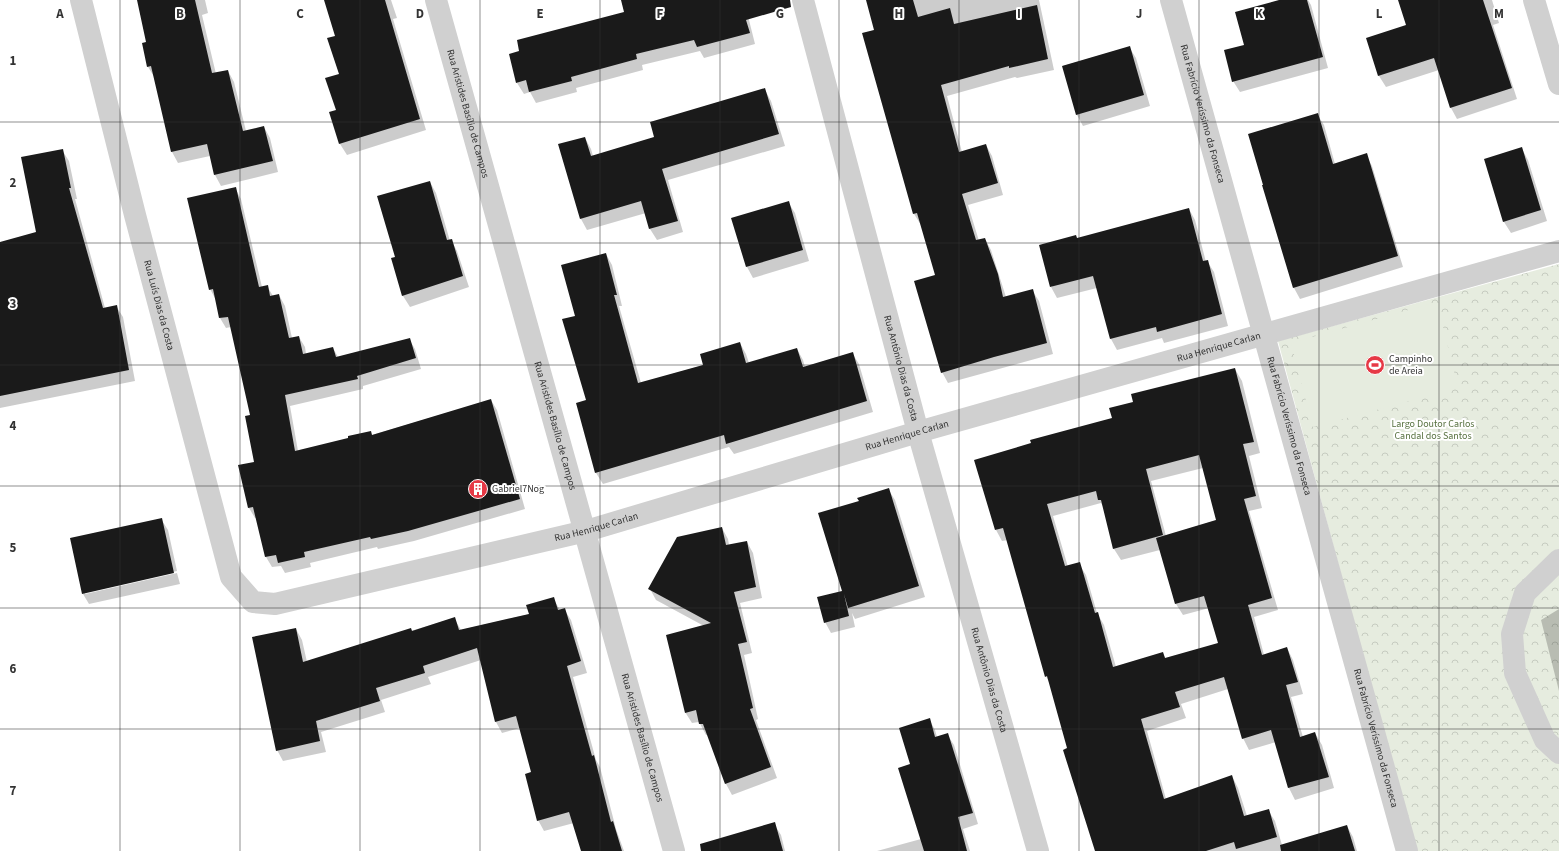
<svg xmlns="http://www.w3.org/2000/svg" width="1559" height="851" font-family="'Source Sans 3',sans-serif">
	<style>
		.park { fill: url(#park-crowns) }
		.pitch { fill: #e6ecdf }
		.shadow { fill: #0003; fill-rule: evenodd }
		.building { fill: #1a1a1a; fill-rule: evenodd }
		.lines { fill: none; stroke-linecap: round; stroke-linejoin: round }
		.minor { stroke: #d0d0d0; stroke-width: 22 }
		.grid { fill: none; stroke: #333; stroke-width: 1; stroke-opacity: 0.55 }
		.labels { text-anchor: middle; dominant-baseline: central; stroke-width: 4; stroke-linejoin: round; paint-order: stroke }
		.street-label { font-size: 10px; fill: #333; stroke: #fff }
		.poi-label { font-size: 10px; fill: #333; stroke: #fff; text-anchor: start }
		.park-label { font-size: 10px; fill: #56703f; stroke: #fff }
		.grid-label { font-size: 13px; text-anchor: middle; font-weight: bold; fill: #333; stroke: #fff; stroke-width: 4; stroke-linejoin: round; paint-order: stroke }
	</style>
	<defs>
		<pattern id="park-crowns" width="20" height="18" patternUnits="userSpaceOnUse"><rect width="20" height="18" fill="#e6ecdf"/><path d="M2 6a3 3 0 1 1 6 0M12 15a3 3 0 1 1 6 0" fill="none" stroke="#c6cbc0"/></pattern>
	</defs>
	<rect width="100%" height="100%" fill="#fff"/>
	<path class="park" d="M1559 264V851H1416L1278 341Z"/>
	<path class="pitch" d="M1437 302 1458 388 1313 427 1291 343Z"/>
	<path class="shadow" d="M138 0H205L208 13 202 15 216 74 228 71 234 82 246 131 264 127 270 138 278 172 221 186 215 175 210 156 178 163 172 152 155 78 148 67 147 42Z
		M325 0H391L397 18 393 19 426 130 347 155 340 144 338 111 340 74 336 36Z
		M622 0H744L755 44 704 58 700 51 642 65 643 70 576 88 577 92 536 103 530 92 524 94 517 83 625 13Z
		M867 0H1039L1054 70 1017 78 1015 77 947 96 962 152 986 145 992 156 1003 195 968 205 979 241 985 239 991 250 1006 297 1032 290 1039 301 1053 354 948 383 942 372 937 275 921 225 914 214 863 34 875 30Z
		M1283 0H1308L1311 5 1328 68 1240 92 1233 81 1245 45Z
		M1399 0H1492L1499 23 1493 25 1517 99 1457 119 1451 108 1439 70 1386 87 1379 76 1368 39 1407 26Z
		M1129 47 1136 58 1150 106 1083 126 1077 115 1063 66Z
		M765 90 771 101 785 146 668 180 683 232 657 240 650 229 646 213 587 230 581 219 585 138 591 149 593 156 656 138Z
		M1317 114 1324 125 1335 164 1366 155 1372 166 1403 267 1300 299 1294 288Z
		M1522 149 1528 160 1547 221 1511 233 1504 222 1485 160Z
		M62 150 69 161 77 199H75L105 308 116 306 123 317 135 381 0 408V262L37 233Z
		M430 182 436 193 450 241 451 240 457 251 469 287 410 307 403 296 396 258Z
		M235 188 241 199 262 287 267 286 273 296 279 295 285 306 292 338 299 337 305 347 306 354 333 348 338 357 409 339 415 349 421 369 363 386V389L290 406 298 451 372 435 491 400 497 410 525 509 414 541 378 549 377 547 310 563 311 567 285 573 281 566 272 567 266 557 257 518H255L249 508 255 462 251 416 231 327 226 328 220 318 216 300 210 289Z
		M788 202 795 213 809 261 753 278 747 267Z
		M1189 209 1195 220 1206 262 1207 261 1214 272 1228 326 1164 343 1162 338 1117 350 1111 339 1097 288 1057 298 1051 287Z
		M606 254 612 265 622 306H619L641 383 704 365 740 343 746 354 749 363 797 349 803 360 805 367 852 353 859 364 873 412 734 454 729 447 603 484 596 473 576 317Z
		M1235 369 1242 381 1260 453 1249 456 1262 508 1249 511 1278 610 1254 617 1264 655 1287 648 1293 660 1303 694 1291 697 1303 737 1315 733 1322 745 1334 788 1295 800 1289 788 1276 742 1249 750 1243 738 1228 689 1181 704 1186 718 1147 731 1166 799 1232 776 1238 788 1247 816 1268 810 1275 821 1282 845 1347 826 1353 837 1357 851H1096L1050 684 1046 676 1008 540 1002 541 996 530 1113 418 1134 402ZM1203 468 1217 520 1166 536 1151 481ZM1101 503 1104 508 1114 549 1121 560 1160 550 1176 604 1183 615 1209 608 1220 643 1166 659 1162 653 1116 667 1104 625 1097 613 1086 575 1079 564 1068 567 1053 516Z
		M888 489 895 500 925 597 855 619 852 613 855 627 831 633 825 622 844 591 860 502Z
		M161 519 168 530 177 571 85 592V594L177 573 180 584 89 604 83 594Z
		M722 528 728 539 729 545 747 542 753 553 762 598 740 603 752 653 744 655 758 719 756 720 777 778 732 795 726 784 708 735H706L699 722 692 723 685 712 704 626 656 600 650 589Z
		M553 598 560 610 564 609 571 620 587 673 573 677 596 760 600 767 616 829 624 851H582L574 823 544 831 538 820 532 773 520 728 502 733 496 722 481 660 428 677 431 684 381 700 385 712 321 732 326 752 283 761 277 750 296 629 302 640 307 662 454 618 461 630 530 614Z
		M1559 609V691L1541 620Z
		M929 719 935 730 937 737 947 734 954 745 978 824 963 829 970 851H877L921 839 911 765Z
		M774 824 781 835 785 851H724Z"/>
	<path class="building" d="M137 0H195L212 73 228 70 243 131 264 126 273 161 214 175 207 144 171 152 151 66 147 67 142 43 146 42Z
		M324 0H385L420 119 339 144 329 112 336 110 325 78 339 74 327 38 335 36Z
		M621 0H790L791 7 746 20 750 33 697 47 694 40 636 54 637 59 571 77 572 81 529 92 526 80 516 83 509 54 519 51 517 40 624 12Z
		M866 0H913L918 17 950 8 954 24 1037 5 1048 59 1009 68V66L941 85 959 152 986 144 998 183 962 194 976 240 985 238 998 274 1003 297 1033 289 1047 343 994 357 941 373 914 281 935 275 917 213 913 214 862 33 874 30Z
		M1279 0H1307L1323 57 1232 82 1224 50 1244 45 1235 12Z
		M1398 0H1483L1512 88 1450 108 1434 58 1378 76 1366 38 1406 25Z
		M1130 46 1144 95 1076 115 1062 66Z
		M765 88 779 134 662 169 678 221 649 229 641 201 580 219 558 144 585 137 591 156 654 137 650 122Z
		M1318 113 1333 164 1367 153 1398 256 1293 288 1262 185H1263L1248 134Z
		M1522 147 1541 210 1503 222 1484 159Z
		M63 149 71 188H69L103 308 117 305 129 370 0 396V242L36 232 21 157Z
		M430 181 447 240 452 239 463 276 402 296 391 258 395 257 377 196Z
		M236 187 259 287 268 285 270 296 279 294 289 338 299 336 303 354 333 347 336 357 410 338 416 358 357 376 358 379 285 395 295 451 348 438V436L371 431 372 435 491 399 520 499 408 531 371 539 370 537 304 552 305 557 278 563 276 555 265 557 253 507 248 508 238 465 254 462 245 416 250 415 228 317 219 318 213 289 209 290 187 198Z
		M789 201 803 250 746 267 731 218Z
		M1189 208 1203 261 1208 260 1222 314 1157 332 1156 327 1110 339 1093 276 1050 287 1039 245 1076 235 1077 238Z
		M606 253 617 295H614L638 383 703 365 700 354 740 342 746 363 797 348 803 367 853 352 867 401 726 444 724 435 595 473 576 403 586 400 562 319 575 316 561 265Z
		M1235 368 1254 442 1243 444 1256 496 1244 499 1272 598 1248 605 1262 655 1287 647 1298 682 1286 685 1300 737 1315 732 1329 777 1288 788 1271 730 1242 739 1224 677 1175 692 1180 707 1141 719 1164 799 1232 775 1244 816 1269 809 1277 837 1236 849 1234 842 1206 851H1095L1063 750 1067 748 1047 676 1045 677 1003 528 995 530 974 460 1031 443 1030 440 1112 418 1109 408 1133 402 1131 394ZM1199 455 1216 520 1156 538 1175 604 1204 596 1218 643 1165 658 1163 652 1113 667 1098 612 1095 613 1080 562 1065 566 1047 504 1096 491 1098 500H1101L1113 549 1163 535 1146 469Z
		M889 488 919 586 848 608 844 594 849 616 824 623 817 597 842 591 818 513 859 501 857 498Z
		M162 518 174 573 82 594 70 538Z
		M722 527 726 545 747 541 756 587 734 592 747 642 738 644 753 708 750 709 771 767 725 784 703 724H699L696 710 685 713 666 635 711 623 648 589 677 537Z
		M554 597 558 610 565 608 581 661 567 666 592 756 594 755 611 822 613 821 622 851H581L569 812 537 821 525 774 531 772 516 716 495 722 477 648 423 666 425 673 376 688 380 701 316 721 320 741 276 751 252 637 296 628 303 662 411 628 412 631 455 617 459 630 529 614 526 605Z
		M930 718 935 737 948 733 973 813 958 817 967 851H924L898 768 910 764 899 728Z
		M775 822 783 851H701L700 844Z
		M1347 825 1355 851H1281L1280 845Z"/>
	<g class="lines">
		<g class="minor">
			<path id="s1" d="M81 0 135 215 231 577 253 602 275 604 586 531 918 432 1559 251"/>
			<path id="s2" d="M436 0 674 851"/>
			<path id="s3" d="M803 0 918 432 1038 851"/>
			<path id="s4" d="M1171 0 1407 851"/>
			<path d="M1534 0 1559 84"/>
			<path d="M1559 560 1525 593 1512 634 1515 673 1545 740 1559 753"/>
		</g>
	</g>
	<path class="grid" d="M120 0V851M240 0V851M360 0V851M480 0V851M600 0V851M720 0V851M839 0V851M959 0V851M1079 0V851M1199 0V851M1319 0V851M1439 0V851M0 122H1559M0 243H1559M0 365H1559M0 486H1559M0 608H1559M0 729H1559"/>
	<defs>
		<symbol id="stadium-disc" viewBox="-11 -11 22 22"><circle r="9.5" fill="#e63946" stroke="#fff"/><path d="M0-5a6.5 5 0 1 0 0 10a6.5 5 0 1 0 0-10ZM-3.5-1.8h7v3.6h-7Z" fill="#fff"/></symbol>
		<symbol id="building-disc" viewBox="-11 -11 22 22"><circle r="9.5" fill="#e63946" stroke="#fff"/><path d="M-4-6H4V6H1V3H-1V6H-4ZM-2.5-4.3h1.7v1.8h-1.7ZM.8-4.3h1.7v1.8H.8ZM-2.5-1h1.7V.8h-1.7ZM.8-1h1.7V.8H.8Z" fill="#fff"/></symbol>
	</defs>
	<g fill-rule="evenodd">
		<use href="#stadium-disc" x="1364" y="354" width="22" height="22"/>
		<use href="#building-disc" x="467" y="478" width="22" height="22"/>
	</g>
	<g class="labels">
		<g class="street-label">
			<text stroke="none"><textPath href="#s2" startOffset="118">Rua Aristides Basílio de Campos</textPath></text>
			<text stroke="none"><textPath href="#s4" startOffset="118">Rua Fabrício Veríssimo da Fonseca</textPath></text>
			<text stroke="none"><textPath href="#s1" startOffset="315">Rua Luís Dias da Costa</textPath></text>
			<text stroke="none"><textPath href="#s1" startOffset="1630">Rua Henrique Carlan</textPath></text>
			<text stroke="none"><textPath href="#s3" startOffset="381">Rua Antônio Dias da Costa</textPath></text>
			<text stroke="none"><textPath href="#s2" startOffset="442">Rua Aristides Basílio de Campos</textPath></text>
			<text stroke="none"><textPath href="#s4" startOffset="442">Rua Fabrício Veríssimo da Fonseca</textPath></text>
			<text stroke="none"><textPath href="#s1" startOffset="1306">Rua Henrique Carlan</textPath></text>
			<text stroke="none"><textPath href="#s1" startOffset="982">Rua Henrique Carlan</textPath></text>
			<text stroke="none"><textPath href="#s3" startOffset="705">Rua Antônio Dias da Costa</textPath></text>
			<text stroke="none"><textPath href="#s2" startOffset="766">Rua Aristides Basílio de Campos</textPath></text>
			<text stroke="none"><textPath href="#s4" startOffset="766">Rua Fabrício Veríssimo da Fonseca</textPath></text>
		</g>
		<g class="poi-label">
			<text x="1389" y="359">Campinho<tspan x="1389" dy="12">de Areia</tspan></text>
			<text x="492" y="489">Gabriel7Nog</text>
		</g>
		<g class="park-label">
			<text x="1433" y="424">Largo Doutor Carlos<tspan x="1433" dy="12">Candal dos Santos</tspan></text>
		</g>
	</g>
	<g class="grid-label">
		<text x="60" y="18">A</text>
		<text x="180" y="18">B</text>
		<text x="300" y="18">C</text>
		<text x="420" y="18">D</text>
		<text x="540" y="18">E</text>
		<text x="660" y="18">F</text>
		<text x="780" y="18">G</text>
		<text x="899" y="18">H</text>
		<text x="1019" y="18">I</text>
		<text x="1139" y="18">J</text>
		<text x="1259" y="18">K</text>
		<text x="1379" y="18">L</text>
		<text x="1499" y="18">M</text>
		<text x="13" y="65">1</text>
		<text x="13" y="187">2</text>
		<text x="13" y="308">3</text>
		<text x="13" y="430">4</text>
		<text x="13" y="552">5</text>
		<text x="13" y="673">6</text>
		<text x="13" y="795">7</text>
	</g>
</svg>
